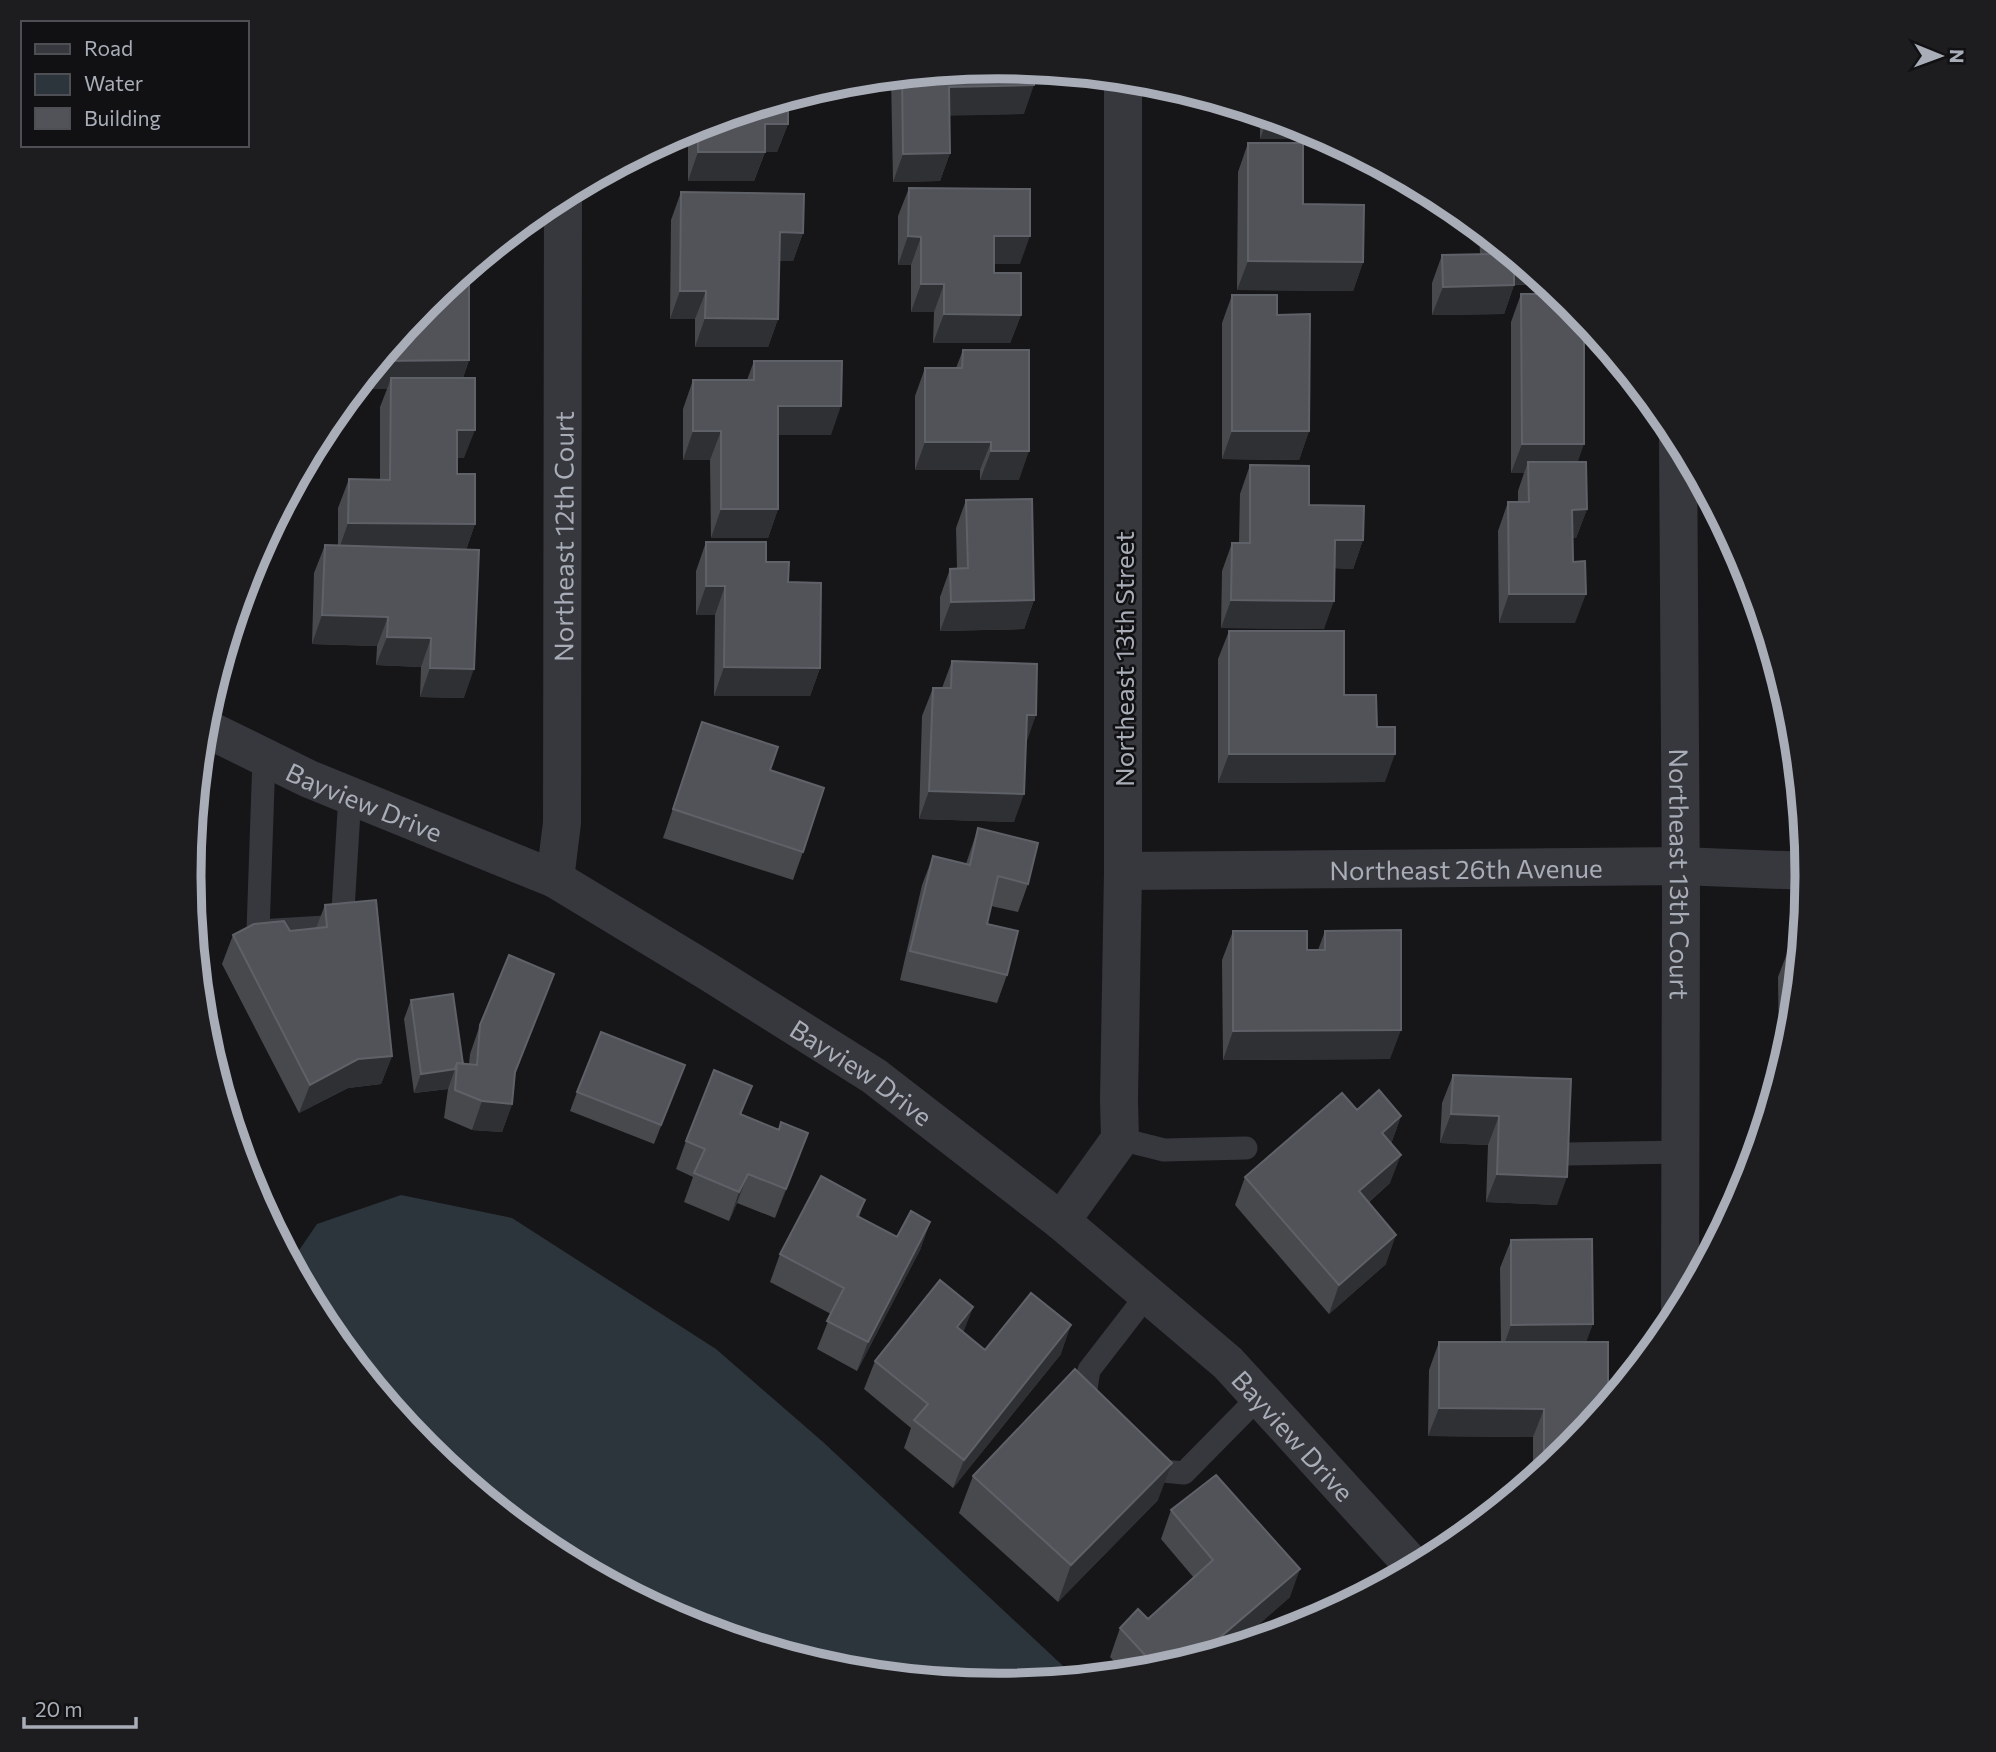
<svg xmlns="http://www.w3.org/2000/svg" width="1996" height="1752" font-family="Commissioner,sans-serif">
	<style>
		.water { fill: #2c353c }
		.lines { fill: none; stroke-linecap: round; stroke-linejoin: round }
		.service { stroke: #37383d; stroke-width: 23 }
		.minor { stroke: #37383d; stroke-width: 38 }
		.tertiary { stroke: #37383d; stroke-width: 38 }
		.wall { fill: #47494d }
		.shaded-wall { fill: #2f3033 }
		.building { fill: #525359; stroke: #5f6168; stroke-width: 2 }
		.labels { text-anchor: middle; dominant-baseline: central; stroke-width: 5; stroke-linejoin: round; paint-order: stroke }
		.street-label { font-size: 26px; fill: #a8adb8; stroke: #111113 }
		.rim { fill: none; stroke: #a8adb8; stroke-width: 9 }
	</style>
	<rect width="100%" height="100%" fill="#161618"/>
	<path class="water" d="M401 1195 512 1218 716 1349 823 1442 1061 1664 1073 1678 998 1685 840 1670 688 1624 548 1549 425 1448 325 1325 291 1262 317 1224Z"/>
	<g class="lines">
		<path class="service" d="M264 757 258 931 342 926 350 795
			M1120 1139 1164 1150 1246 1148
			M1568 1154 1680 1152
			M1092 1408 1084 1401 1089 1370 1147 1295
			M1143 1460 1153 1470 1184 1473 1259 1397"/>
		<g class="minor">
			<path id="s1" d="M1678 440 1681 899 1680 1310"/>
			<path id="s2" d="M1123 871 1681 866 1807 871"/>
			<path id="s3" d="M555 879 562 823 563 195"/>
			<path d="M1061 1221 1120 1139 1119 1100 1123 871V79"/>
		</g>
		<path class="tertiary" id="s4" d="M203 727 309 779 555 879 707 971 874 1076 1061 1221 1228 1363 1414 1567"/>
	</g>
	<path class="wall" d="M998 66 1024 114 949 115 950 153 940 181 893 182 891 77Z
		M788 98V124L777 152H765L754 181H688V129Z
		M1260 114 1308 128 1328 139H1260Z
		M1248 143 1303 204 1363 262 1353 291 1237 290 1238 172Z
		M909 188 1020 264H994V273L1021 315 1010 343H933L934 312H911V265H898V216Z
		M681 192 803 233 793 261H779L778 319 768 347H695V319H670L671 220Z
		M1479 229 1547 284 1514 285 1504 314 1432 315V283L1442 255 1480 254Z
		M1521 294 1578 462 1587 509 1576 538H1573L1575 623H1499L1498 531 1508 502H1518V491L1524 473H1511V322Z
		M1232 295 1277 315 1309 431 1299 460 1222 459V323Z
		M426 303 469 360 463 378 464 458H457V474L475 524 466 550 464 698 420 697 421 667 376 665 377 646 312 644 314 573 325 545H338V508L349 479 380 480V407L387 389H355Z
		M963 350 1019 480H980V470H915V396L925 368H956Z
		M754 361 831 435H778V509L768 538H711L710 460H683V409L693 380H747Z
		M1250 465 1309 505 1363 540 1353 569 1335 568 1324 629 1221 628 1222 571 1232 543H1239L1240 494Z
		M966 500 1034 600 1024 629 940 631V597L950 569 957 568 956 528Z
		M706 542 766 562 788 582 820 668 810 696H714L715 615H696V571Z
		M1229 631 1344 695 1385 782 1218 783V659Z
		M952 661 1026 743 1014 822 919 819 922 716 933 688H942Z
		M1780 680 1787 702H1780Z
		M702 722 770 770 803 852 793 880 663 838Z
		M978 828 1028 884 1018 912 991 906 987 924 1007 975 997 1003 900 980 922 885 933 856 966 864Z
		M325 905 392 1056 381 1084 348 1088 299 1113 222 964 233 935 316 928Z
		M1233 931 1307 950H1318L1325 931 1390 1059 1223 1060 1222 960Z
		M1789 948 1792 1034 1779 1053 1778 977Z
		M554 974 515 1075 512 1104 502 1132 472 1130 444 1118 448 1089 414 1093 404 1019 411 1000 463 1064H469L470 1054 480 1025Z
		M685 1065 654 1144 570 1111 577 1092Z
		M1453 1075 1571 1079 1557 1205 1486 1202 1488 1145 1440 1143 1442 1103Z
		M752 1086 741 1115 778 1130 808 1133 775 1218 737 1203 729 1221 684 1202 693 1177 676 1169 686 1141Z
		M1357 1110 1401 1116 1391 1144 1390 1183 1368 1203 1386 1264 1329 1314 1235 1205 1245 1177Z
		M865 1200 859 1217 897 1237 930 1222 920 1250 857 1371 817 1349 831 1314 770 1282 780 1254Z
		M1511 1240 1586 1342 1570 1449 1533 1479V1437L1428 1436 1429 1370 1439 1342H1501L1500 1268Z
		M973 1307 963 1332 985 1350 1061 1354 953 1488 904 1448 911 1428 864 1389 875 1361Z
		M973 1476 1158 1500 1058 1602 959 1513Z
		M1171 1510 1290 1597 1233 1647 1156 1670 1125 1673 1110 1657 1120 1628 1148 1619 1194 1578 1161 1539Z"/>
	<path class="shaded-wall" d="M1034 85 1024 114 938 116 949 87Z
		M1269 116 1308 128 1328 139H1260Z
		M765 124H788L777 152H765L754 181H688L698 152Z
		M950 153 940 181 893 182 903 154Z
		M780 232 803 233 793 261H769Z
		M908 236 921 237 911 265H898Z
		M994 236H1030L1020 264H984Z
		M1514 257 1547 284 1503 285Z
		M1248 261 1363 262 1353 291 1237 290Z
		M921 284H944L934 312H911Z
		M1514 285 1504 314 1432 315 1443 287Z
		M680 291H706L695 319H670Z
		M944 314 1021 315 1010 343H933Z
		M705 318 778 319 768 347H695Z
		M469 360 459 389 391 378 387 389H355L379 361Z
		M778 406H841L831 435H768Z
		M457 430H475L464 458H447Z
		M693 431H721L710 460H683Z
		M1232 431H1309L1299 460 1222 459Z
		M925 442H991L980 470H915Z
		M1522 444H1584L1574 473 1528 462 1524 473H1511Z
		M991 451H1029L1019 480H980Z
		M721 509H778L768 538H711Z
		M1587 509 1576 538H1562L1572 510Z
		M348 523 475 524 465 553 338 552Z
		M1335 540H1363L1353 569 1324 568Z
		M706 586H725L715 615H696Z
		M1509 594H1586L1575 623H1499Z
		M1034 600 1024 629 940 631 951 602Z
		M1231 600 1334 601 1324 629 1221 628Z
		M322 615 388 617 377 646 312 644Z
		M387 637 431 638 421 667 376 665Z
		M724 667 820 668 810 696H714Z
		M430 668 474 669 464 698 420 697Z
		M1784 692 1787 702H1780Z
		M1027 715H1036L1026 744Z
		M1229 754H1395L1385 782 1218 783Z
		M929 791 1024 794 1014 822 919 819Z
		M554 974 543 1003 504 1101 515 1072Z
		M1789 1025H1793L1792 1034 1786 1053H1779Z
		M1401 1030 1390 1059 1223 1060 1233 1031Z
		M392 1056 381 1084 348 1088 299 1113 310 1085 358 1059Z
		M455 1069 448 1089 414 1093 421 1074Z
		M482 1101 512 1104 502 1132 472 1130Z
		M1451 1114 1499 1116 1488 1145 1440 1143Z
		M1401 1116 1391 1144 1382 1133Z
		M808 1133 798 1161 775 1218 786 1189Z
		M1401 1155 1390 1183 1348 1220 1359 1191Z
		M748 1174 737 1203 729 1221 739 1192Z
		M1497 1174 1567 1177 1557 1205 1486 1202Z
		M930 1222 920 1250 857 1371 868 1342Z
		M1396 1235 1386 1264 1329 1314 1339 1285Z
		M973 1307 962 1336 957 1327Z
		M1593 1324 1582 1353 1501 1354 1511 1325Z
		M1071 1325 1061 1354 953 1488 964 1460Z
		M1439 1408 1544 1409 1533 1437 1428 1436Z
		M1172 1463 1158 1500 1058 1602 1071 1565Z
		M1300 1569 1290 1597 1233 1647 1197 1657Z"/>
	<path class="building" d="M998 66 1034 70V85L949 87 950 153 903 154 902 76Z
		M788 98V124H765V152H698V125Z
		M1248 143H1303V204L1364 205 1363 262 1248 261Z
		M909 188 1030 189V236H994V273H1021V315L944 314V284H921V237L908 236Z
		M681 192 804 194 803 233 780 232 778 319 705 318 706 291H680Z
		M1490 238 1514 257V285L1443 287 1442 255 1490 254Z
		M469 268V360L379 361 426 303Z
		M1521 294H1558L1571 304 1584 320V444H1522Z
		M1232 295H1277V315L1310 314 1309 431H1232Z
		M963 350H1029V451H991V442H925V368H962Z
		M754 361H842L841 406H778V509H721V431H693V380H754Z
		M391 378H475V430H457V474H475V524L348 523 349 479 390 480Z
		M1528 462H1586L1587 509 1572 510 1573 562 1585 561 1586 594H1509L1508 502H1529Z
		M1250 465 1309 466V505L1364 506 1363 540H1335L1334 601 1231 600 1232 543H1250Z
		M1032 499 1034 600 951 602 950 569 968 568 966 500Z
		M706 542H766V562H789L788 582 821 583 820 668 724 667 725 586H706Z
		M325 545 479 550 474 669 430 668 431 638 387 637 388 617 322 615Z
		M1229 631H1344V695H1376L1377 727H1395V754H1229Z
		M952 661 1037 664 1036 715H1027L1024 794 929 791 933 688H951Z
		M702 722 778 747 770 770 824 788 803 852 673 809Z
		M978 828 1038 843 1028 884 998 876 987 924 1018 931 1007 975 910 951 933 856 970 865Z
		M189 867H192V907L189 876Z
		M376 900 392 1056 358 1059 310 1085 233 935 254 924 284 921 290 931 327 927 325 905Z
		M1401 930V1030L1233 1031V931H1307V950H1325V931Z
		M1789 948H1800L1793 1025H1789Z
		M509 955 554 974 515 1072 512 1104 482 1101 455 1090 457 1063 477 1065 480 1025Z
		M453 994 463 1064 457 1063 455 1069 421 1074 411 1000Z
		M601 1032 685 1065 661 1125 577 1092Z
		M714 1070 752 1086 740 1114 779 1130 781 1122 808 1133 786 1189 748 1174 739 1192 694 1173 705 1149 686 1141Z
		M1453 1075 1571 1079 1567 1177 1497 1174 1499 1116 1451 1114Z
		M1379 1090 1401 1116 1382 1133 1401 1155 1359 1191 1396 1235 1339 1285 1245 1177 1342 1093 1357 1110Z
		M821 1176 865 1200 857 1216 897 1237 911 1211 930 1222 868 1342 827 1321 844 1288 780 1254Z
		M1592 1239 1593 1324 1511 1325V1240Z
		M940 1280 973 1307 957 1327 985 1350 1031 1293 1071 1325 964 1460 914 1420 928 1404 875 1361Z
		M1439 1342H1608V1402L1570 1449 1544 1470V1409L1439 1408Z
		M1075 1369 1172 1463 1071 1565 973 1476Z
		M1216 1475 1300 1569 1197 1657 1158 1669 1120 1628 1138 1609 1148 1619 1213 1560 1171 1510Z
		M1288 1616 1298 1627 1265 1637Z"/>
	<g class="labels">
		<g class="street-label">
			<text stroke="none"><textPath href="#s3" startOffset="343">Northeast 12th Court</textPath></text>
			<text transform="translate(1123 659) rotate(-90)">Northeast 13th Street</text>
			<text stroke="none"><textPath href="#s4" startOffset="178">Bayview Drive</textPath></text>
			<text stroke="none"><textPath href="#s2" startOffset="343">Northeast 26th Avenue</textPath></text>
			<text stroke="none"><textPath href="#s1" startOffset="434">Northeast 13th Court</textPath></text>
			<text stroke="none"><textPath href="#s4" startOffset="746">Bayview Drive</textPath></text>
			<text stroke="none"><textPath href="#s4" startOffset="1312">Bayview Drive</textPath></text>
		</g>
	</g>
	<path d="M0 0H1996V1752H0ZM201 876a797 797 0 1 1 1594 0a797 797 0 1 1-1594 0Z" fill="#1d1d20" fill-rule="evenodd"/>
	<path class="rim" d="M201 876a797 797 0 1 1 1594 0a797 797 0 1 1-1594 0Z"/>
	<rect x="21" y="21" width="228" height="126" fill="#111113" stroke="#4d4f55" stroke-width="2"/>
	<rect x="35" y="44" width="35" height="10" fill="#37383d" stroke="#4d4f55" stroke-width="2"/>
	<text x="84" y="56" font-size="21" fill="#a8adb8">Road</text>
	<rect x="35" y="74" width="35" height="21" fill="#2c353c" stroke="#4d4f55" stroke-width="2"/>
	<text x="84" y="91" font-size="21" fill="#a8adb8">Water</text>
	<rect x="35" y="108" width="35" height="21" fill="#525359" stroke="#4d4f55" stroke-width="2"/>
	<text x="84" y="126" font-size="21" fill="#a8adb8">Building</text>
	<g transform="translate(1940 56) rotate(91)" stroke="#111113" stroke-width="5" paint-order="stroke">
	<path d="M0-5L12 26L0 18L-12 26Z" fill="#a8adb8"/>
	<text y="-10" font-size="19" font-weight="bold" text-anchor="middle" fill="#a8adb8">N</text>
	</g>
	<path d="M24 1717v10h112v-10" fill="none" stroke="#a8adb8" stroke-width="3.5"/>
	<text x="35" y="1717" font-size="21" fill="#a8adb8" stroke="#111113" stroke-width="5" paint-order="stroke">20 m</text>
</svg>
